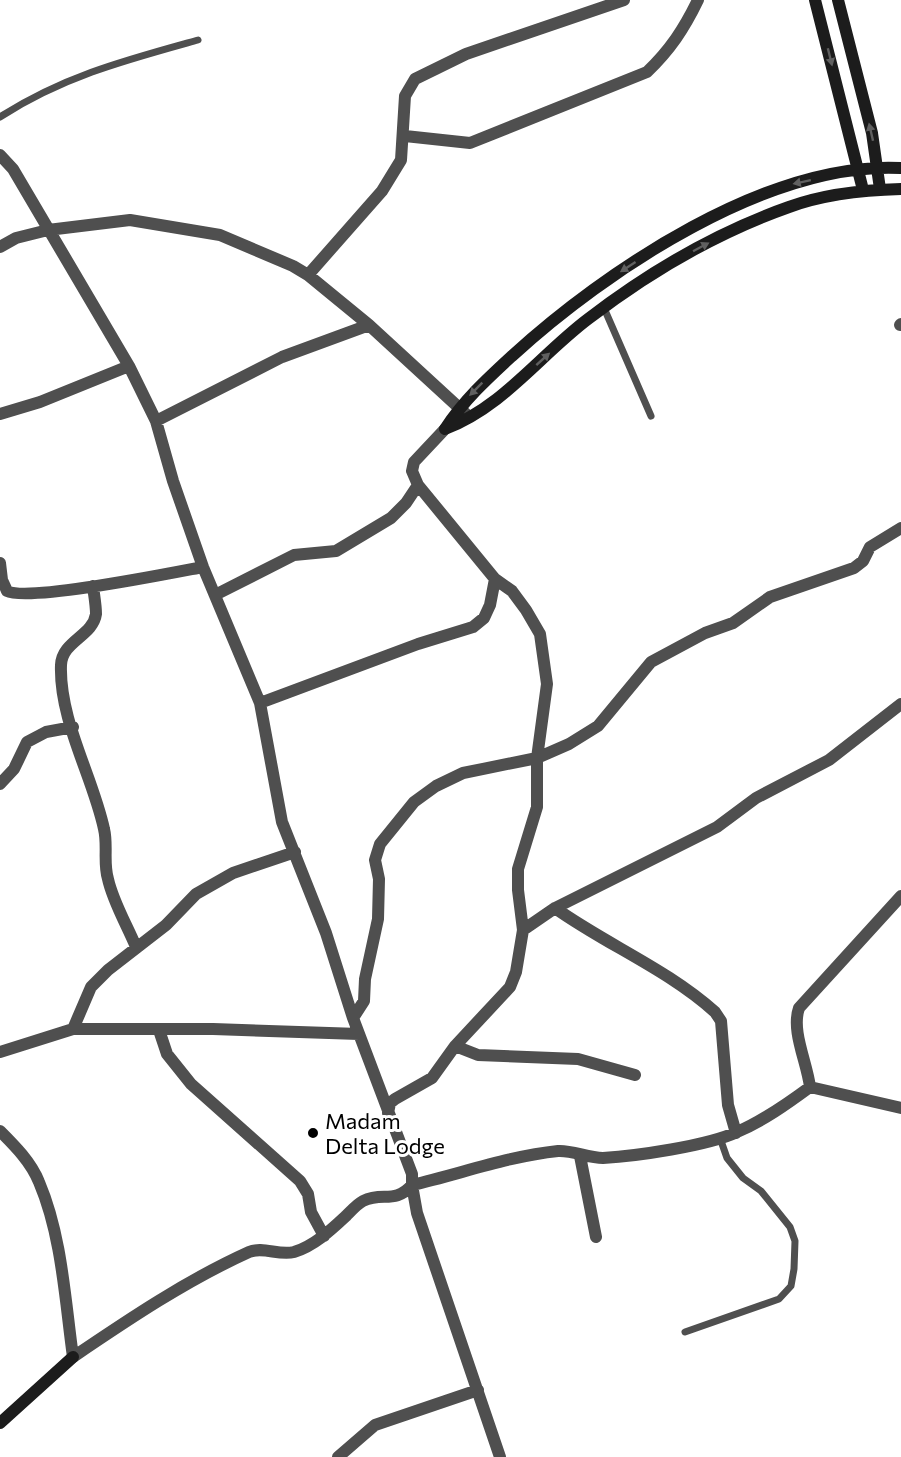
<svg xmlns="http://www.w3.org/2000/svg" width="901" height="1457" font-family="Commissioner,sans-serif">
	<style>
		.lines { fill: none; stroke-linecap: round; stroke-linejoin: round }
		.lane { stroke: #4f4f4f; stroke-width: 7 }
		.street { stroke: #4f4f4f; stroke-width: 12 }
		.secondary { stroke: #1c1c1c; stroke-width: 12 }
		.oneway { fill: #606060 }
		.poi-dot { fill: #000; stroke: #fff; stroke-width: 2 }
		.labels { text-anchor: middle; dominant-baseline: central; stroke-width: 6; stroke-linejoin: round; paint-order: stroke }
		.poi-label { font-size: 22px; fill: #000; stroke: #fff; text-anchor: start }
	</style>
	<rect width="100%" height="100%" fill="#fff"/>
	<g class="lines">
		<path class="lane" d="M0 117C64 76 126 60 198 40
			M604 308 651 416
			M685 1332 779 1299 791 1286 794 1269 795 1241 790 1227 761 1191 743 1178 727 1158 720 1138"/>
		<path class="street" d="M405 136 470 143 647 72C670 50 684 29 698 0
			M0 155 13 169 129 366 156 421 173 481 203 567 260 703 282 822 326 933 353 1018 412 1174V1185C394 1205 383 1191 363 1201 357 1204 351 1211 346 1216 331 1230 314 1246 294 1252 279 1256 263 1246 249 1252 187 1280 129 1319 73 1357 65 1300 62 1236 39 1182 31 1162 15 1146 0 1131
			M0 247 16 238 48 230 130 220 220 235 293 266 308 275 369 325 468 416
			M308 275 382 191 401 160 405 96 415 79 466 54 624 0
			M900 325 901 324
			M0 414 40 402 129 366
			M156 421 282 357 369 325
			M0 563 2 580 7 591C28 602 171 573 203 567
			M93 586C94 595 96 605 96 614 93 636 62 641 61 665 59 720 93 777 104 829 108 845 103 863 108 879 113 902 127 925 136 947
			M215 595 294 555 336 551 391 518 406 503 418 485
			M260 703 418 644 473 627 484 618 490 605 495 579
			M0 784 14 769 27 742 46 732 73 727
			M555 908C607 945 667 969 715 1012L721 1021 728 1105 736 1133
			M523 930 555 908 717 827 756 798 829 760 901 704
			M353 1018 364 1001 365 979 378 919 379 879 375 860 380 844 414 802 436 786 463 773 537 758 569 744 598 726 651 662 705 633 733 623 770 597 854 568 863 561 870 547 901 528
			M73 1029 91 987 108 970 166 925 196 894 233 873 295 852
			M159 1030 167 1054 191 1084 300 1181 308 1194 311 1212 324 1236
			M455 1046 478 1055 578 1059 635 1075
			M0 1052 73 1029H213L359 1034
			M810 1087C807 1062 791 1031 799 1008L901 896
			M810 1087 901 1108
			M388 1113 390 1103 395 1099 432 1078 455 1046 510 987 516 972 523 930 518 890V869L537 807V758L547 684 540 634 526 610 512 591 495 579 418 485 412 471 414 462 445 429
			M580 1156 596 1237
			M338 1457 375 1425 478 1390
			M500 1457 417 1213 412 1185C460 1174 509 1156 558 1151 572 1150 588 1158 603 1158 636 1156 707 1146 737 1132 763 1121 787 1104 810 1087"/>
		<path class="secondary" d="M815 0 863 190
			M838 0 872 133 880 189
			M445 429C464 400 487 379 512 356 606 270 769 161 901 168
			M445 429C504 406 539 356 588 319 648 273 718 232 789 207 824 194 864 190 901 189
			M0 1423 73 1357"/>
	</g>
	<defs><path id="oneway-solid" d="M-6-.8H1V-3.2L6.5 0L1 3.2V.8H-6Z" transform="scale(1.5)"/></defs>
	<g class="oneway">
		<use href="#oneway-solid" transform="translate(830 57) rotate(76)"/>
		<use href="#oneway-solid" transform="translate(871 132) rotate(-103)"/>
		<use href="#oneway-solid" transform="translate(802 182) rotate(168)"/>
		<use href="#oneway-solid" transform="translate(701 247) rotate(-28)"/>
		<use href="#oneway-solid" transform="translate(628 267) rotate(147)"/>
		<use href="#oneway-solid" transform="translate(543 359) rotate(-42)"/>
		<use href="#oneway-solid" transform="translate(476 389) rotate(135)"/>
	</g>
	<circle class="poi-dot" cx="313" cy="1133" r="6"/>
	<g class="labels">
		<g class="poi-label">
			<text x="325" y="1120">Madam<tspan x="325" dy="25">Delta Lodge</tspan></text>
		</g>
	</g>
</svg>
